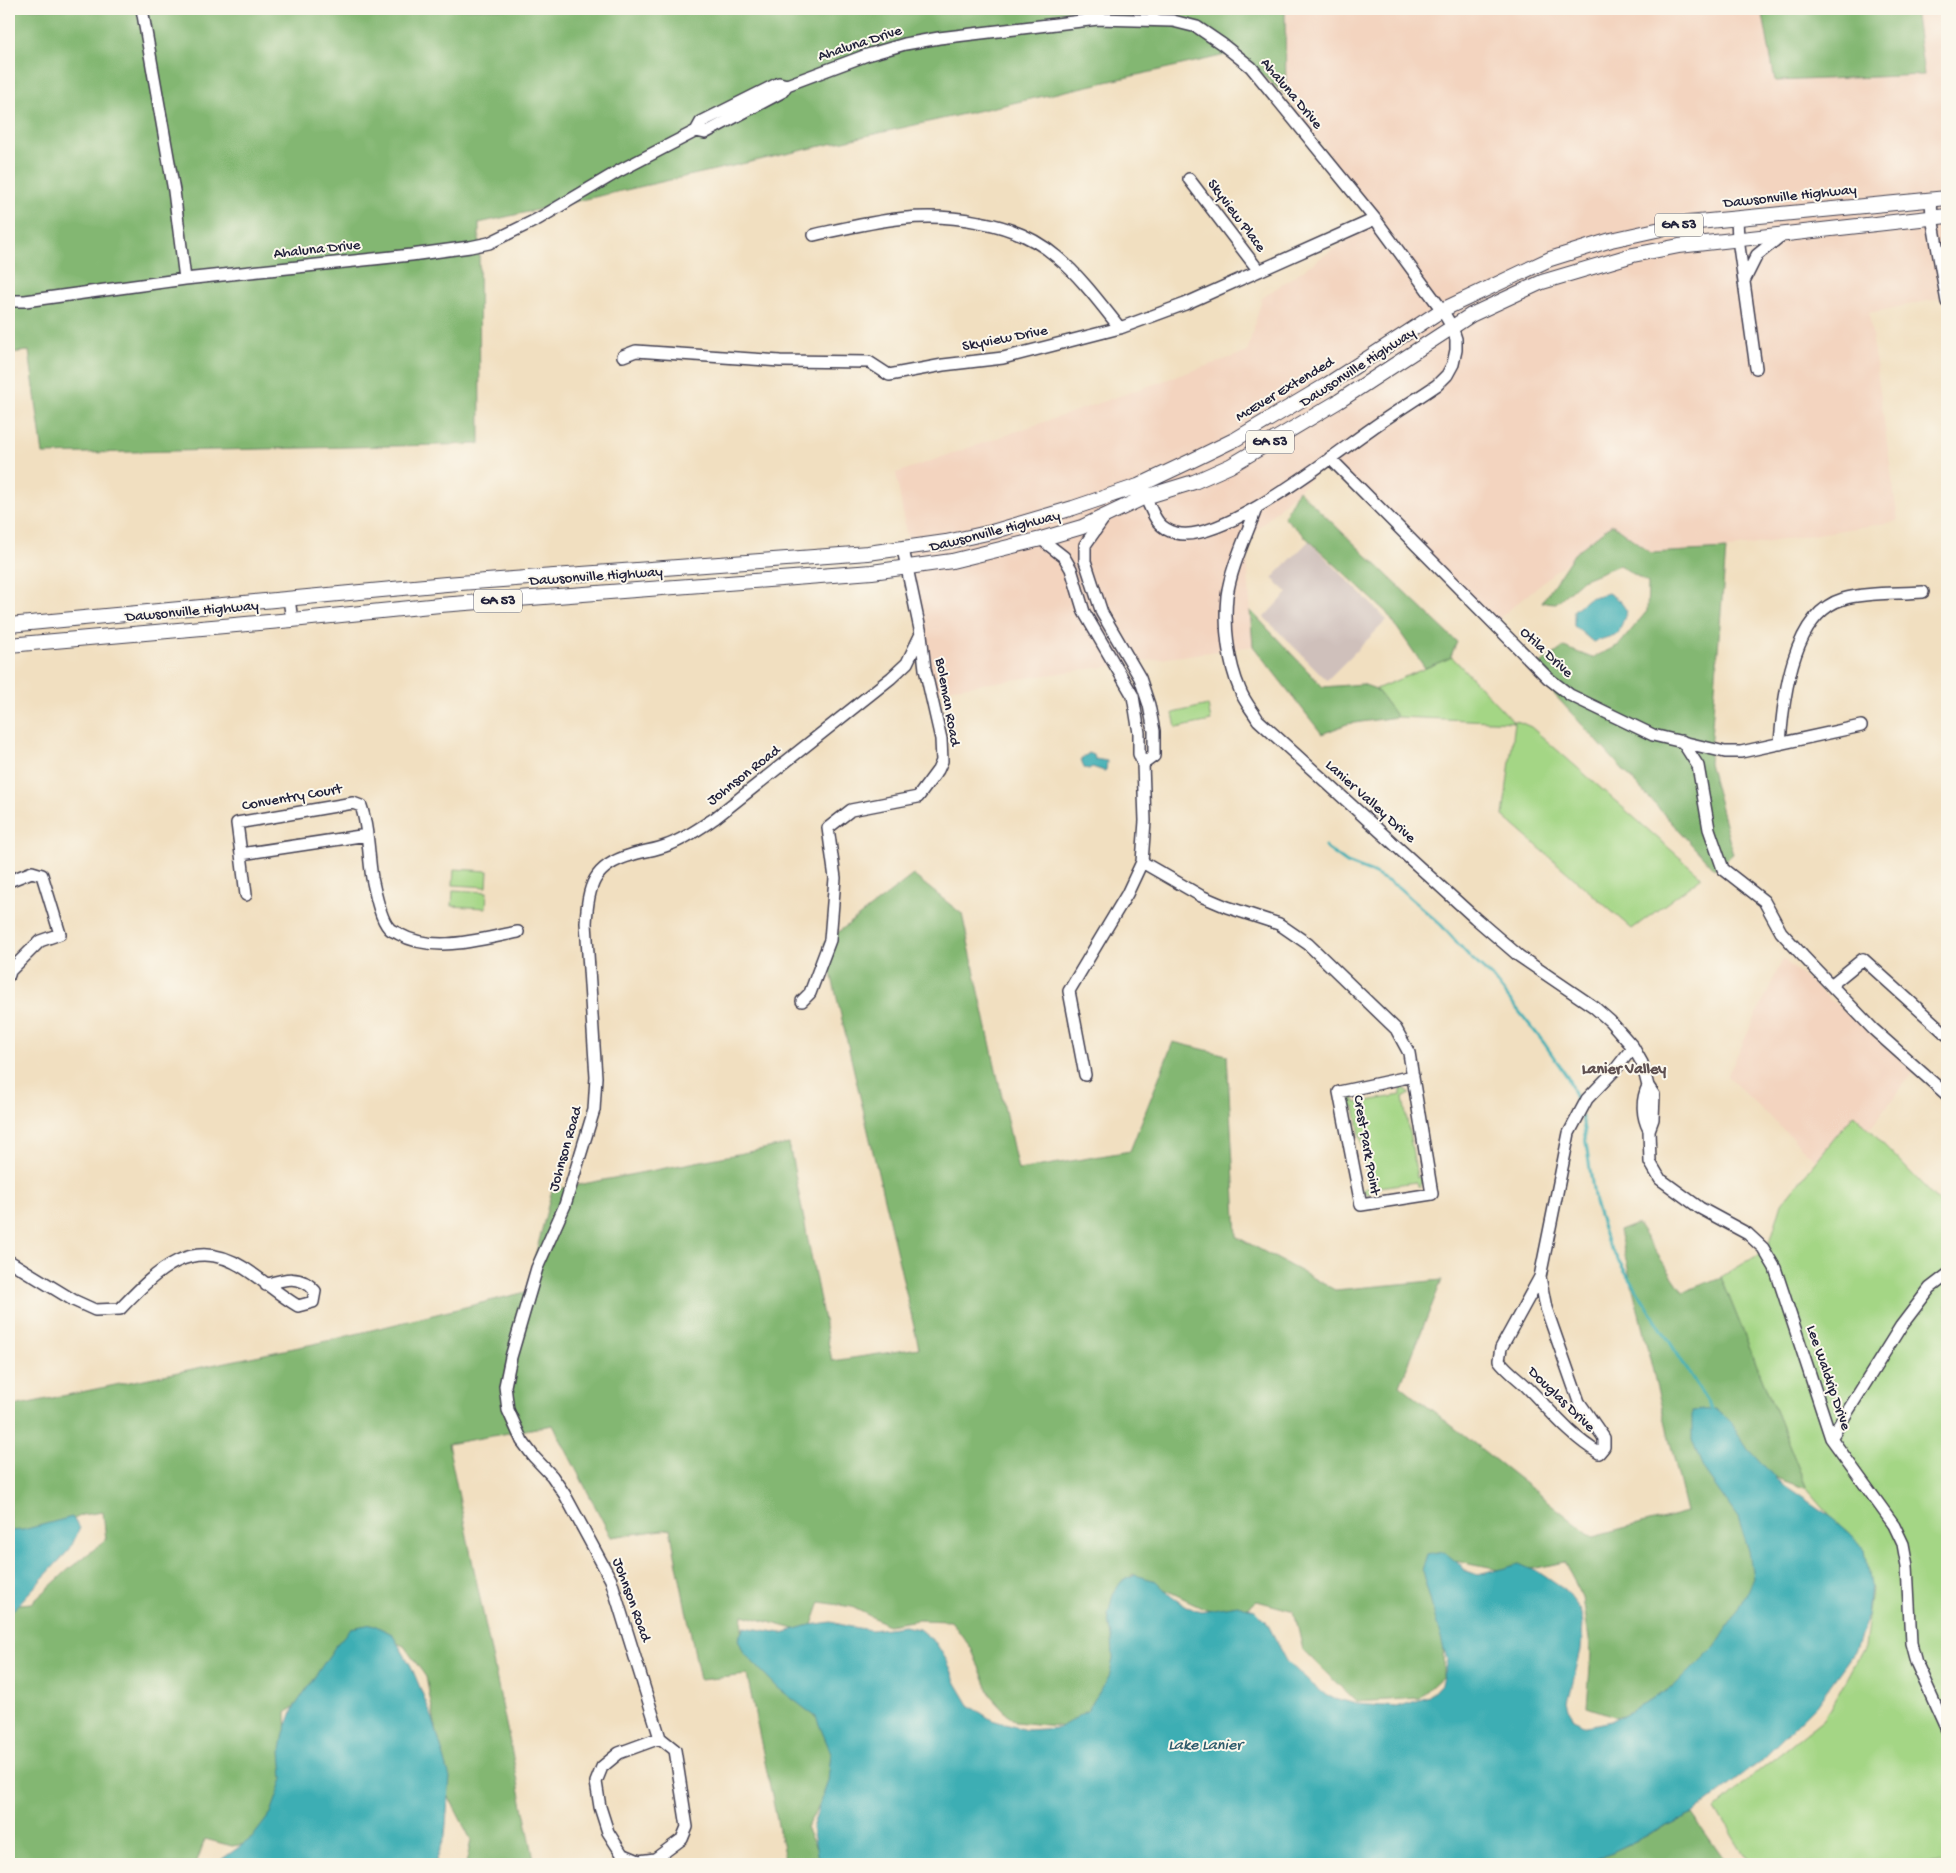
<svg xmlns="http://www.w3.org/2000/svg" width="1956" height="1873" font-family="'Gochi Hand',sans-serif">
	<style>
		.built { fill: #f3d4bf }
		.industrial { fill: #cfc0bb }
		.green { fill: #a4d685; stroke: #637c60 }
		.forest { fill: #83b772; stroke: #526c56 }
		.water { fill: #3daeb4; stroke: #306878 }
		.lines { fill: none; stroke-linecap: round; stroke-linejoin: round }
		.stream { stroke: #3daeb4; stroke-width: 3 }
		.minor-casing { stroke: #413e4f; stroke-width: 14 }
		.major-casing { stroke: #413e4f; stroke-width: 16 }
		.minor { stroke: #fff; stroke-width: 11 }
		.major { stroke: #fff; stroke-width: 14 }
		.labels { text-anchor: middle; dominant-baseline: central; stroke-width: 4; stroke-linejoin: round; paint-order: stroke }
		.shield { fill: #fbf7ec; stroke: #636270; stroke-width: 1 }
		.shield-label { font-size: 14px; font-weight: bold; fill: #22223b }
		.street-label { font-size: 15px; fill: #22223b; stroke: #fbf7ec }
		.neighbourhood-label { font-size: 16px; font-weight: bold; fill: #5f5152; stroke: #fbf7ec }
		.water-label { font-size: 16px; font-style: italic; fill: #2d5a6b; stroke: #fbf7ec }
	</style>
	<rect width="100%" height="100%" fill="#fbf7ec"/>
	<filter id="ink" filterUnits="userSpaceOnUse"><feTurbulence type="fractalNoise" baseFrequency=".02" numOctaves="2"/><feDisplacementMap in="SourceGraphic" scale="10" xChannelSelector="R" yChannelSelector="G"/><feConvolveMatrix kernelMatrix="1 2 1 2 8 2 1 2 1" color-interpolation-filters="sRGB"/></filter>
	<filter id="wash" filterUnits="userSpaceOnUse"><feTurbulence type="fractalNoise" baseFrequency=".0096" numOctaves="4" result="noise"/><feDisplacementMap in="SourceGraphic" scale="20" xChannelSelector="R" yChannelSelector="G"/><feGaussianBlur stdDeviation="1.12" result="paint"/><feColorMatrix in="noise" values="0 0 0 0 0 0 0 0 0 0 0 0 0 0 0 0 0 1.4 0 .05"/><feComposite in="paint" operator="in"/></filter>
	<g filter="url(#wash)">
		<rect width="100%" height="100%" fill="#f1dfc0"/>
		<path class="built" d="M1285 9H1762L1775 81 1924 75 1915 9H1947V297L1869 313 1898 521 1726 549 1651 553 1612 524 1491 625 1327 462 1246 540 1253 646 933 691 896 473 1247 352 1262 298 1376 220 1286 95Z
			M1783 959 1914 1071 1869 1130 1854 1115 1816 1161 1727 1076Z"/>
		<path class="industrial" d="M1309 541 1387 620 1327 680 1264 617 1288 593 1272 578Z"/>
		<path class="green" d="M1452 657 1514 722 1515 720 1531 727 1702 877 1632 929 1503 816 1515 722 1397 717 1376 689Z
			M1208 705 1211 721 1176 728 1173 713Z
			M454 869 488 871 487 887 453 885Z
			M453 890 487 892 486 908 452 906Z
			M1401 1088 1407 1090 1410 1094 1403 1098 1417 1177H1422L1424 1179 1419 1187 1416 1182 1371 1188 1369 1195 1362 1190 1369 1187 1355 1107H1348V1101L1352 1097 1355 1099 1356 1103 1401 1095Z
			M1854 1114 1947 1210V1864H1750L1716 1808 1756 1773 1824 1719 1864 1646 1872 1589 1847 1536 1807 1489 1721 1277 1768 1249 1782 1203Z"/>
		<path class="forest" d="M9 9H1285L1286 95 1235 53 479 223 480 444 43 454 29 351 9 353Z
			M1762 9H1915L1924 75 1775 81Z
			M1298 490 1457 642 1450 658 1425 668 1386 612 1284 517Z
			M1612 524 1651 553 1726 549 1709 763 1733 854 1714 869 1532 670 1564 647 1592 658 1619 645 1647 611 1648 583 1619 565 1582 580 1556 603 1542 602 1574 554Z
			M1250 610 1323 687 1362 684 1376 689 1397 717 1347 724 1322 734 1253 646Z
			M913 875 962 914 1018 1170 1130 1151 1173 1042 1227 1055 1237 1237 1335 1290 1442 1280 1400 1385 1593 1537 1687 1512 1619 1231 1637 1224 1683 1292 1721 1277 1807 1489 1762 1473 1757 1581 1713 1653 1661 1708 1614 1716 1587 1707 1591 1653 1583 1598 1564 1562 1514 1573 1445 1559 1443 1676 1419 1698 1356 1702 1303 1650 1294 1611 1257 1601 1235 1618 1204 1608 1132 1574 1124 1598 1125 1656 1101 1702 1067 1727 1015 1722 991 1696 971 1648 951 1621 918 1620 888 1625 852 1607 820 1602 809 1633 743 1615 741 1640 816 1709 833 1743 832 1771 819 1806 806 1828 819 1854 818 1864H786L747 1675 700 1680 670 1529 611 1537 553 1425 448 1444 535 1864H466L471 1840 449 1797 426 1677 404 1646 366 1630 310 1693 286 1713 289 1807 266 1841 232 1846 205 1839 196 1864H9V1605L32 1603 70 1568 106 1540 103 1512 82 1515 36 1539 9 1541V1407L323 1342 526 1292 552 1190 789 1144 832 1361 919 1348 824 943Z
			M1692 1814 1727 1864H1587Z"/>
		<path class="water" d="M1608 593 1620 601 1627 611 1618 634 1593 642 1574 626V610L1589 598Z
			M1089 753 1094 755 1095 759 1107 761 1106 770 1104 771 1092 767 1089 769 1084 768 1081 759Z
			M1716 1409 1731 1422 1745 1445 1777 1480 1834 1519 1851 1534 1865 1551 1871 1585 1868 1615 1854 1652 1816 1705 1759 1762 1692 1814 1587 1864H819L812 1828 828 1781 831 1753 816 1717 778 1688 744 1653 738 1639 744 1627 782 1633 810 1625 831 1622 851 1627 872 1630 904 1626 919 1629 936 1643 947 1661 956 1683 969 1705 992 1720 1026 1730 1059 1728 1087 1711 1109 1677 1113 1659 1112 1637 1108 1615 1113 1594 1121 1582 1135 1575 1156 1581 1172 1597 1187 1607 1201 1611 1237 1605 1255 1610 1266 1621 1287 1661 1308 1681 1327 1696 1356 1704 1397 1707 1429 1697 1441 1684 1447 1660 1422 1571 1427 1555 1444 1552 1458 1563 1464 1570 1478 1575 1520 1564 1540 1573 1565 1590 1580 1609 1583 1624 1581 1650 1568 1702 1573 1720 1587 1726 1611 1721 1674 1687 1716 1645 1739 1609 1753 1578 1749 1552 1738 1518 1703 1469 1692 1439V1411Z
			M72 1517 80 1528 70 1549 13 1610 9 1612V1531L23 1530Z
			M372 1624 392 1634 411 1666 433 1719 450 1778 445 1836 435 1864H219L222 1859 252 1838 271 1813 283 1779 281 1750 284 1733 293 1709 337 1644 351 1628Z"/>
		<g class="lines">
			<path class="stream" d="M1325 847 1347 863 1373 873 1398 887 1441 925 1470 957 1491 976 1544 1043 1568 1078 1579 1107
				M1582 1116 1595 1203 1608 1244 1712 1409"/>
		</g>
	</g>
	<g filter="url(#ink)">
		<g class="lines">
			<defs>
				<path id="minor" d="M142 9 174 191 185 279
					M696 131 705 133 782 92 787 85 867 55 905 44 939 38 1098 19 1173 21 1197 27 1222 44 1251 67 1375 219 1442 310 1452 327 1456 339V350L1453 364 1447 375 1437 385C1415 400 1392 414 1371 429 1332 456 1221 545 1176 533 1153 527 1153 509 1142 491
					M1189 179 1259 271
					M1931 200 1932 217 1947 302
					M1737 219 1738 239 1756 368
					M814 235C873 222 918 210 979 222 1008 227 1034 237 1057 257 1081 277 1100 303 1120 328
					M1744 281 1757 255 1783 234
					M9 301H25L185 279 411 255 470 247 489 243 538 219 619 171 696 131 701 122 779 83 787 85
					M623 356 636 351 780 361 869 362 889 375 943 365 1003 358 1120 328 1185 304 1375 219
					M1330 458 1548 678 1570 695 1653 735 1725 752H1741L1861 726
					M1256 509C1246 537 1231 567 1227 596 1224 627 1228 662 1240 690 1244 701 1252 710 1258 720L1475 918 1519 956 1594 1007 1610 1021 1633 1047 1642 1063 1648 1086
					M1106 515 1085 545V561L1102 613 1140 678 1149 705 1154 731V756L1143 764
					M1041 539 1064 557 1071 569 1084 612 1133 696 1139 733V754L1143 764 1145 821 1142 862 1127 894 1069 991 1085 1075
					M289 599 292 620
					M1682 741 1698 766 1709 829 1723 869 1764 901 1781 932 1803 956 1873 1029 1947 1095
					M1780 744C1783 699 1792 614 1843 599 1865 592 1900 594 1923 592
					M367 835 241 854 237 823 353 803 361 806C369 829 368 854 372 878 375 891 380 919 389 928 391 931 396 932 399 934 434 954 480 939 518 932
					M241 854 246 895
					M1142 862 1201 896 1227 907 1279 924 1308 944 1396 1029 1409 1053 1432 1194 1361 1205 1339 1092 1413 1076
					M9 881 32 872 42 875 60 934 40 941 10 971 9 975
					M1831 985 1863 959 1947 1035
					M802 1001 810 993 830 940 835 878 828 828 851 810 918 797 938 770 942 761 941 739 925 669 921 634 903 549
					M1649 1130C1642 1117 1641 1100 1648 1086L1654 1095 1653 1119 1649 1130 1650 1162 1660 1179 1700 1208 1748 1234 1763 1248 1775 1268 1831 1438 1894 1525 1903 1544 1907 1566 1911 1643 1916 1662 1947 1730
					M9 1261 73 1300 95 1310 120 1309C156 1272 191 1234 244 1268 263 1280 279 1295 298 1306L313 1302 315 1291C301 1274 284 1279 266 1285
					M1540 1277 1546 1308 1579 1402 1604 1438V1447L1599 1453C1570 1436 1550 1410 1527 1387 1518 1378 1507 1371 1499 1360L1501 1348 1540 1277 1569 1133 1587 1099 1615 1070 1633 1047
					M1831 1438 1901 1326 1930 1288 1947 1275
					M660 1738 619 1753 602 1767 596 1782 600 1807 608 1832 622 1854 639 1861 655 1859 682 1839 687 1827 675 1750 660 1738 611 1580 565 1495 552 1476 534 1457 522 1441 508 1410 505 1386 511 1357 537 1268 565 1205 594 1110 596 1077 586 923C588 886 593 866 631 855 643 851 656 850 668 845 685 839 700 828 715 818L891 678 907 663 921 634"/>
				<path id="major" d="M9 625 446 584 868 553 946 542 992 532 1073 508 1138 486 1193 460 1236 439 1328 384 1442 310 1550 259 1611 240 1688 223 1947 198
					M9 645 292 620 440 605 872 572 952 561 1041 539 1082 527 1145 497 1194 482 1230 466 1339 401 1471 315 1542 282 1633 255 1679 246 1947 216"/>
			</defs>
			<use href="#minor" class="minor-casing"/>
			<use href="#major" class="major-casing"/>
			<use href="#minor" class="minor"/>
			<use href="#major" class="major"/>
		</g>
	</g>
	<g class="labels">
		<g class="shield">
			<rect x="1655" y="213.5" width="48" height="23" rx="4"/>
			<rect x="1246" y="430.5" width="48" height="23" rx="4"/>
			<rect x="474" y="589.5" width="48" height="23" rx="4"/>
		</g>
		<g class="shield-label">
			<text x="1679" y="225">GA 53</text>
			<text x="1270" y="442">GA 53</text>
			<text x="498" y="601">GA 53</text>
		</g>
		<g class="street-label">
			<text transform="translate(860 44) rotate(-18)">Ahaluna Drive</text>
			<text transform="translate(1291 94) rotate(50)">Ahaluna Drive</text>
			<text transform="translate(1790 197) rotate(-6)">Dawsonville Highway</text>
			<text transform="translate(1236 216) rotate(53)">Skyview Place</text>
			<text transform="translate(317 250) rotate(-6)">Ahaluna Drive</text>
			<text transform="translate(1005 339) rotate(-11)">Skyview Drive</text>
			<text transform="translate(1358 368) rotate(-33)">Dawsonville Highway</text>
			<text transform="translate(1285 390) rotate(-31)">McEver Extended</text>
			<text transform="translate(995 532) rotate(-14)">Dawsonville Highway</text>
			<text transform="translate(596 577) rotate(-4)">Dawsonville Highway</text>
			<text transform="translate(192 612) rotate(-5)">Dawsonville Highway</text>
			<text transform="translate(1546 653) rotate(43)">Otila Drive</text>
			<text transform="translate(947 702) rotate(80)">Boleman Road</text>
			<text transform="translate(744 776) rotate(-38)">Johnson Road</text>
			<text transform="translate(292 798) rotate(-10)">Conventry Court</text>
			<text transform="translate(1370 802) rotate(42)">Lanier Valley Drive</text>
			<text transform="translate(1366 1145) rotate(80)">Crest Park Point</text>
			<text transform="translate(566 1149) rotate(-74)">Johnson Road</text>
			<text transform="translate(1828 1378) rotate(71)">Lee Waldrip Drive</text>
			<text transform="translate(1561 1400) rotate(44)">Douglas Drive</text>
			<text transform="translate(631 1600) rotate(70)">Johnson Road</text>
		</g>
		<g class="neighbourhood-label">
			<text x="1624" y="1070">Lanier Valley</text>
		</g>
		<g class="water-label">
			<text x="1205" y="1746">Lake Lanier</text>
		</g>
	</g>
	<rect width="1956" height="1873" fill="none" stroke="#fbf7ec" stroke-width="30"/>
</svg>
